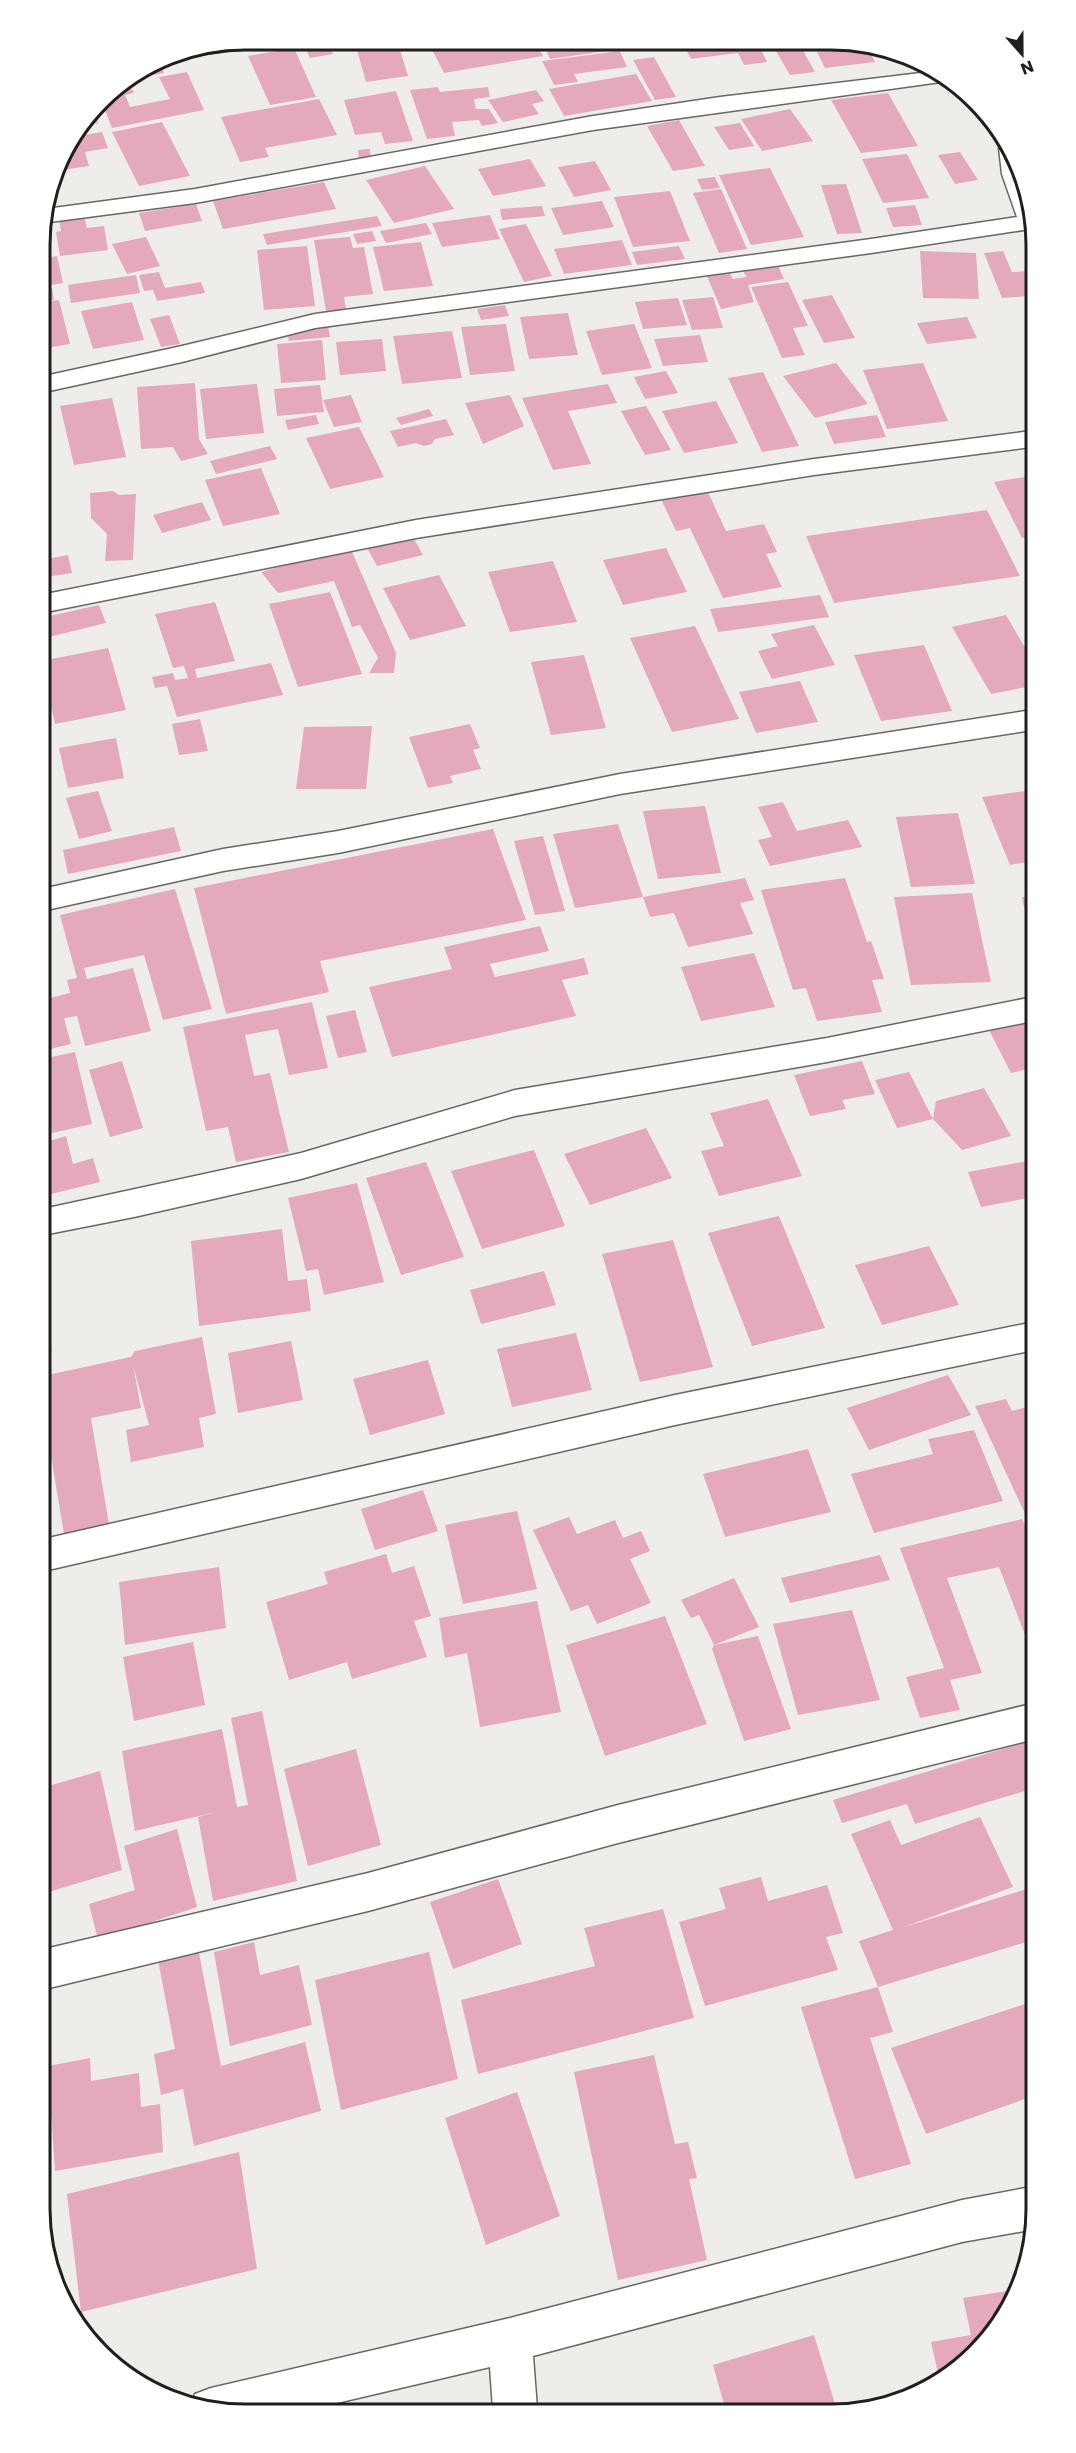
<svg xmlns="http://www.w3.org/2000/svg" width="1076" height="2453" font-family="Poppins,sans-serif">
	<style>
		.building { fill: #e4aabb }
		.lines { fill: none; stroke-linecap: round; stroke-linejoin: round }
		.street-casing { stroke: #696764; stroke-width: 3 }
		.street { fill: #fff; fill-rule: evenodd }
		.rim { fill: none; stroke: #1f1f1d; stroke-width: 3 }
	</style>
	<rect width="100%" height="100%" fill="#efede9"/>
	<path class="building" d="M302 39 331 40 334 46 329 47 333 54 310 58Z
		M397 40 408 76 366 82 355 43Z
		M452 40 534 41 543 56 444 73 429 44Z
		M544 41H582V42L547 48Z
		M609 41 614 50 550 59 546 50Z
		M723 42H757L767 62 744 65 738 53 691 59 685 47Z
		M867 46 875 62 825 68 817 52Z
		M801 47 815 72 790 75 776 51Z
		M294 48 316 97 270 105 248 56Z
		M620 51 627 67 574 74 578 82 554 85 542 61Z
		M654 57 676 97 655 100 633 60Z
		M159 60 164 73 153 75 148 66Z
		M187 72 204 110 112 128 101 100 109 90 127 79 134 93 125 95 130 107 170 99 159 77Z
		M636 74 652 101 564 116 549 89Z
		M438 87 440 92 488 87 490 97 474 99 476 109H489L498 123 482 126 479 120 452 122 455 136 427 139 410 90Z
		M536 90 544 101 532 104 539 114 503 122 488 100Z
		M396 91 413 141 385 144 381 132 355 135 344 100Z
		M888 93 918 146 861 153 831 100Z
		M319 99 337 135 265 148 269 157 240 162 221 117Z
		M790 109 813 141 762 151 741 119Z
		M94 110 98 123 82 125Z
		M679 120 705 166 673 171 647 126Z
		M162 122 190 176 139 186 112 132Z
		M740 123 754 146 729 150 714 127Z
		M102 132 108 148 85 152 89 166 56 171 60 154 73 137Z
		M370 149 371 159H359L358 150Z
		M960 152 978 180 955 184 938 155Z
		M907 154 929 198 883 203 862 159Z
		M530 159 546 186 493 196 478 169Z
		M595 161 611 190 574 197 558 167Z
		M425 166 454 209 394 223 366 180Z
		M770 168 804 237 751 245 719 175Z
		M715 177 720 188 702 190 697 179Z
		M324 182 336 209 223 229 213 201Z
		M846 184 862 233 837 234 821 185Z
		M721 189 747 249 719 253 693 193Z
		M670 191 690 241 633 247 614 197Z
		M602 201 614 227 563 235 551 208Z
		M196 204 202 221 145 231 139 213Z
		M915 205 922 225 893 227 886 208Z
		M542 206 545 216 502 220 500 209Z
		M490 215 500 239 442 247 432 223Z
		M84 216 87 228 104 226 108 250 60 256 56 232 61 231 59 219Z
		M377 216 382 226 267 245 263 234Z
		M426 223 432 234 386 243 380 231Z
		M41 224 51 244 40 247 39 231Z
		M526 224 552 276 524 282 499 229Z
		M372 231 376 241 357 244 353 234Z
		M146 237 160 266 127 274 112 244Z
		M350 237 353 248 364 247 373 294 344 297 346 309 326 311 314 240Z
		M622 240 632 265 564 274 554 249Z
		M421 242 433 286 384 291 373 247Z
		M307 246 315 306 264 310 257 250Z
		M679 246 685 259 637 265 632 252Z
		M920 251 976 253 979 299 923 298Z
		M1003 251 1012 272 1030 271V296L1002 298 984 253Z
		M57 256 63 283 40 287V259Z
		M778 265 784 279 748 285 754 302 721 309 706 274 728 270 733 279 746 277 743 270Z
		M159 272 165 288 201 282 205 293 157 301 153 290 144 291 139 275Z
		M136 275 140 293 71 303 68 285Z
		M788 282 808 326 793 328 805 355 782 358 751 287Z
		M52 288 54 300 40 302V290Z
		M832 295 855 338 824 343 802 300Z
		M713 297 723 328 692 330 682 300Z
		M678 298 687 325 643 329 635 302Z
		M59 300 70 344 40 349V303Z
		M132 302 144 340 93 349 81 311Z
		M505 305 509 316 481 320 477 309Z
		M568 313 578 355 529 359 520 317Z
		M169 315 180 344 161 347 150 319Z
		M967 317 977 338 927 344 917 323Z
		M506 324 515 371 470 375 461 327Z
		M634 324 652 368 602 375 586 331Z
		M328 326 330 337 289 341 287 330Z
		M452 331 462 378 402 384 393 336Z
		M700 335 708 362 663 366 654 339Z
		M382 339 386 371 340 375 336 342Z
		M322 340 326 380 281 383 277 344Z
		M836 363 868 404 815 418 783 376Z
		M923 363 948 421 887 429 863 370Z
		M666 371 678 393 645 399 634 377Z
		M763 372 799 446 762 452 728 378Z
		M195 383 199 439 208 454 181 461 173 447 141 449 137 387Z
		M257 384 264 433 206 439 200 389Z
		M608 384 617 403 568 411 591 464 553 470 522 398Z
		M320 385 324 412 277 416 274 389Z
		M351 395 362 422 334 427 323 400Z
		M510 395 524 426 483 444 465 403Z
		M112 398 126 457 74 465 60 406Z
		M716 401 738 443 684 453 662 411Z
		M646 406 671 450 645 455 621 411Z
		M429 409 433 416 401 425 396 418Z
		M316 415 319 424 288 430 285 420Z
		M877 415 886 437 834 444 825 422Z
		M446 419 454 435 435 439 432 444 424 446 416 443 398 447 390 431Z
		M40 425 50 479 40 480Z
		M359 427 384 477 330 489 306 438Z
		M270 446 277 459 216 474 210 461Z
		M261 468 280 514 223 526 205 480Z
		M1031 476V537L1022 538 994 482Z
		M706 488 726 531 764 524 777 552 766 554 782 587 723 598 690 528 676 531 660 497Z
		M113 491 119 495 136 494 133 560 105 561 107 534 91 518 90 493Z
		M202 502 211 520 162 533 153 515Z
		M987 510 1020 576 834 603 806 536Z
		M413 537 423 555 377 566 367 548Z
		M350 547 396 653 394 673H369L378 658 360 625 352 627 334 581 278 593 261 572Z
		M666 548 687 592 623 605 603 560Z
		M68 555 72 573 41 578V560Z
		M553 561 577 622 510 632 488 572Z
		M439 575 466 626 410 640 383 588Z
		M330 592 362 674 298 687 269 604Z
		M820 595 829 617 718 632 710 609Z
		M215 602 235 661 195 669 197 678 271 663 283 695 177 717 167 686 155 688 152 677 173 673 175 680 188 678 184 666 173 668 155 614Z
		M99 605 106 623 41 639V618Z
		M1006 615 1031 658 1032 686 991 694 952 627Z
		M814 625 835 665 772 679 758 651 778 646 771 634Z
		M695 626 739 719 672 732 630 638Z
		M924 645 952 711 881 721 854 655Z
		M108 648 126 710 55 724 41 661Z
		M584 655 606 728 551 735 531 662Z
		M800 681 818 722 756 733 739 692Z
		M200 719 208 751 179 755 172 724Z
		M470 724 480 748 473 750 481 769 450 776 453 783 428 788 409 737Z
		M372 726 366 789H296L304 727Z
		M116 738 124 778 68 788 59 748Z
		M1032 790V861L1010 865 982 797Z
		M98 791 112 831 79 839 66 798Z
		M783 802 797 831 848 820 862 847 770 866 758 840 772 837 758 807Z
		M705 806 721 873 658 879 643 811Z
		M958 813 975 884 911 887 896 817Z
		M618 824 643 897 575 908 553 834Z
		M174 827 181 851 68 874 63 850Z
		M493 829 526 920 320 961 329 992 226 1014 194 888Z
		M543 836 565 911 535 915 514 841Z
		M745 878 754 900 740 903 753 934 688 947 674 913 650 917 643 897Z
		M845 878 867 942 871 941 884 979 872 980 882 1012 817 1021 806 988 793 990 761 890Z
		M175 889 212 1009 163 1020 144 955 84 968 87 979 133 968 151 1031 85 1046 77 1016 64 1018 71 1044 42 1051V1000L70 993 67 980 77 978 60 915Z
		M972 893 991 982 911 985 894 897Z
		M1032 896V939H1031L1022 897Z
		M540 926 549 951 490 964 495 977 584 958 589 974 562 980 576 1016 392 1057 369 987 452 969 444 947Z
		M754 953 775 1007 701 1021 681 967Z
		M312 1002 328 1068 289 1075 278 1029 245 1035 254 1076 270 1073 289 1152 236 1162 228 1127 206 1131 183 1027Z
		M355 1010 367 1052 338 1058 326 1016Z
		M1033 1016V1068L1011 1073 987 1026Z
		M75 1052 92 1124 52 1133 42 1092V1059Z
		M122 1061 143 1128 110 1137 89 1070Z
		M862 1061 875 1094 842 1100 846 1109 810 1116 794 1075Z
		M909 1072 933 1119 897 1128 875 1080Z
		M984 1088 1011 1136 962 1150 933 1119 936 1101Z
		M768 1099 802 1176 719 1196 701 1151 724 1146 710 1113Z
		M646 1128 672 1178 590 1205 564 1154Z
		M66 1136 73 1164 93 1158 100 1182 43 1196 42 1143Z
		M534 1150 565 1226 482 1249 451 1171Z
		M1033 1160V1197L981 1207 968 1172Z
		M426 1162 464 1257 401 1275 366 1178Z
		M357 1183 384 1282 324 1295 318 1269 306 1271 288 1198Z
		M779 1216 825 1328 752 1346 708 1233Z
		M282 1229 288 1281 307 1279 311 1311 199 1326 191 1241Z
		M673 1240 713 1367 640 1382 602 1254Z
		M929 1246 959 1305 882 1325 855 1265Z
		M544 1271 556 1305 481 1324 470 1290Z
		M43 1316 52 1351 43 1354Z
		M576 1333 592 1390 512 1407 497 1349Z
		M202 1337 216 1414 199 1418 204 1447 131 1462 126 1430 149 1425 133 1365 141 1408 91 1418 109 1524 64 1534 43 1408V1376L131 1357 135 1351Z
		M291 1341 303 1400 238 1413 228 1353Z
		M428 1360 445 1414 370 1435 353 1379Z
		M948 1375 971 1415 869 1450 847 1408Z
		M1006 1399 1012 1411 1034 1405V1514L1026 1516 975 1406Z
		M974 1430 1003 1501 874 1533 851 1474 933 1454 928 1439Z
		M808 1449 831 1512 725 1537 703 1474Z
		M423 1490 438 1531 375 1550 361 1509Z
		M517 1511 537 1589 463 1604 445 1525Z
		M569 1517 577 1534 615 1520 623 1538 641 1531 650 1551 630 1559 651 1603 597 1624 588 1605 571 1611 533 1530Z
		M1022 1519 1034 1543 1035 1661 999 1567 947 1578 982 1673 950 1680 960 1710 920 1718 906 1677 944 1668 900 1548Z
		M386 1554 392 1573 414 1566 431 1616 414 1621 427 1657 352 1679 347 1662 289 1680 266 1602 328 1584 324 1572Z
		M880 1555 890 1580 790 1603 781 1578Z
		M219 1567 226 1628 125 1645 119 1582Z
		M734 1578 759 1627 714 1645 699 1615 691 1618 681 1600Z
		M537 1601 561 1712 480 1727 467 1653 445 1658 439 1618Z
		M852 1610 880 1700 798 1715 773 1624Z
		M665 1616 707 1724 605 1756 566 1645Z
		M758 1636 791 1729 744 1741 712 1649 714 1645Z
		M193 1642 205 1705 134 1721 123 1657Z
		M262 1711 297 1881 213 1901 198 1817 216 1812 135 1831 122 1751 222 1729 237 1807 248 1805 231 1718Z
		M1035 1739V1788L915 1824 907 1804 842 1823 833 1800Z
		M356 1749 381 1845 308 1866 284 1769Z
		M100 1771 122 1870 45 1893V1787Z
		M980 1817 1013 1887 904 1927 1033 1887 1025 1868 1035 1866 1036 1939 878 1987 859 1941 893 1930 851 1834 890 1820 901 1845Z
		M177 1829 197 1907 98 1940 89 1904 135 1890 124 1846Z
		M761 1877 768 1901 827 1885 843 1933 826 1937 838 1970 705 2006 679 1922 726 1909 719 1888Z
		M498 1879 522 1944 453 1969 430 1902Z
		M663 1909 694 2018 478 2074 461 2000 595 1966 584 1928Z
		M254 1942 260 1975 299 1965 312 2025 230 2046 214 1952Z
		M198 1948 221 2066 305 2042 321 2111 194 2146 183 2089 161 2095 154 2054 175 2049 158 1960Z
		M429 1952 458 2079 341 2110 315 1980Z
		M878 1987 893 2032 870 2038 911 2164 855 2179 801 2007Z
		M1025 2004 1036 2030V2095L926 2134 891 2048Z
		M654 2055 675 2144 688 2142 697 2178 689 2179 707 2260 618 2280 574 2072Z
		M90 2058 91 2081 139 2073 141 2107 160 2104 163 2152 55 2171 48 2066Z
		M517 2092 560 2216 486 2245 445 2118Z
		M239 2152 257 2269 81 2312 67 2194Z
		M1020 2289 994 2334 940 2382 931 2342 971 2335 963 2298Z
		M814 2335 836 2407 725 2408 713 2365Z"/>
	<g class="lines">
		<defs>
			<path id="street" d="M245 39H275L272 44 264 46 198 55 189 50Z
				M929 72 948 81 593 130 195 203 42 223 46 209 195 189 593 116 720 97Z
				M1007 142 1030 191V229L871 253 315 328 182 362 40 393V377L182 346 315 314 871 239 1017 217 1002 174 999 148 1002 143Z
				M1031 431V447L814 475 416 538 41 613V595L416 520 814 459Z
				M1032 710V730L620 794 338 853 223 871 42 911V889L223 849 338 831 620 774Z
				M1033 997V1021L827 1062 515 1116 301 1179 134 1217 43 1235V1209L301 1153 515 1090 827 1038Z
				M1034 1322V1350L675 1425 44 1571V1539L675 1395Z
				M1035 1703V1739L618 1843 368 1911 45 1989V1949L368 1873 618 1805Z
				M1036 2186 1035 2229 962 2242 533 2356 537 2409H493L490 2367 307 2410H205L192 2403 195 2394 211 2388 510 2318 962 2200Z"/>
		</defs>
		<use href="#street" class="street-casing"/>
		<use href="#street" class="street"/>
	</g>
	<path d="M0 0H1076V2453H0ZM245 50H831A195 195 0 0 1 1026 245V2209A195 195 0 0 1 831 2404H245A195 195 0 0 1 50 2209V245A195 195 0 0 1 245 50Z" fill="#fff" fill-rule="evenodd"/>
	<path class="rim" d="M245 50H831A195 195 0 0 1 1026 245V2209A195 195 0 0 1 831 2404H245A195 195 0 0 1 50 2209V245A195 195 0 0 1 245 50Z"/>
	<g transform="translate(1022 54) rotate(159)" stroke="#ffffff" stroke-width="4.5" paint-order="stroke">
	<path d="M0-4.5L10 22L0 15L-10 22Z" fill="#1f1f1d"/>
	<text y="-9" font-size="16" font-weight="bold" text-anchor="middle" fill="#1f1f1d">N</text>
	</g>
</svg>
